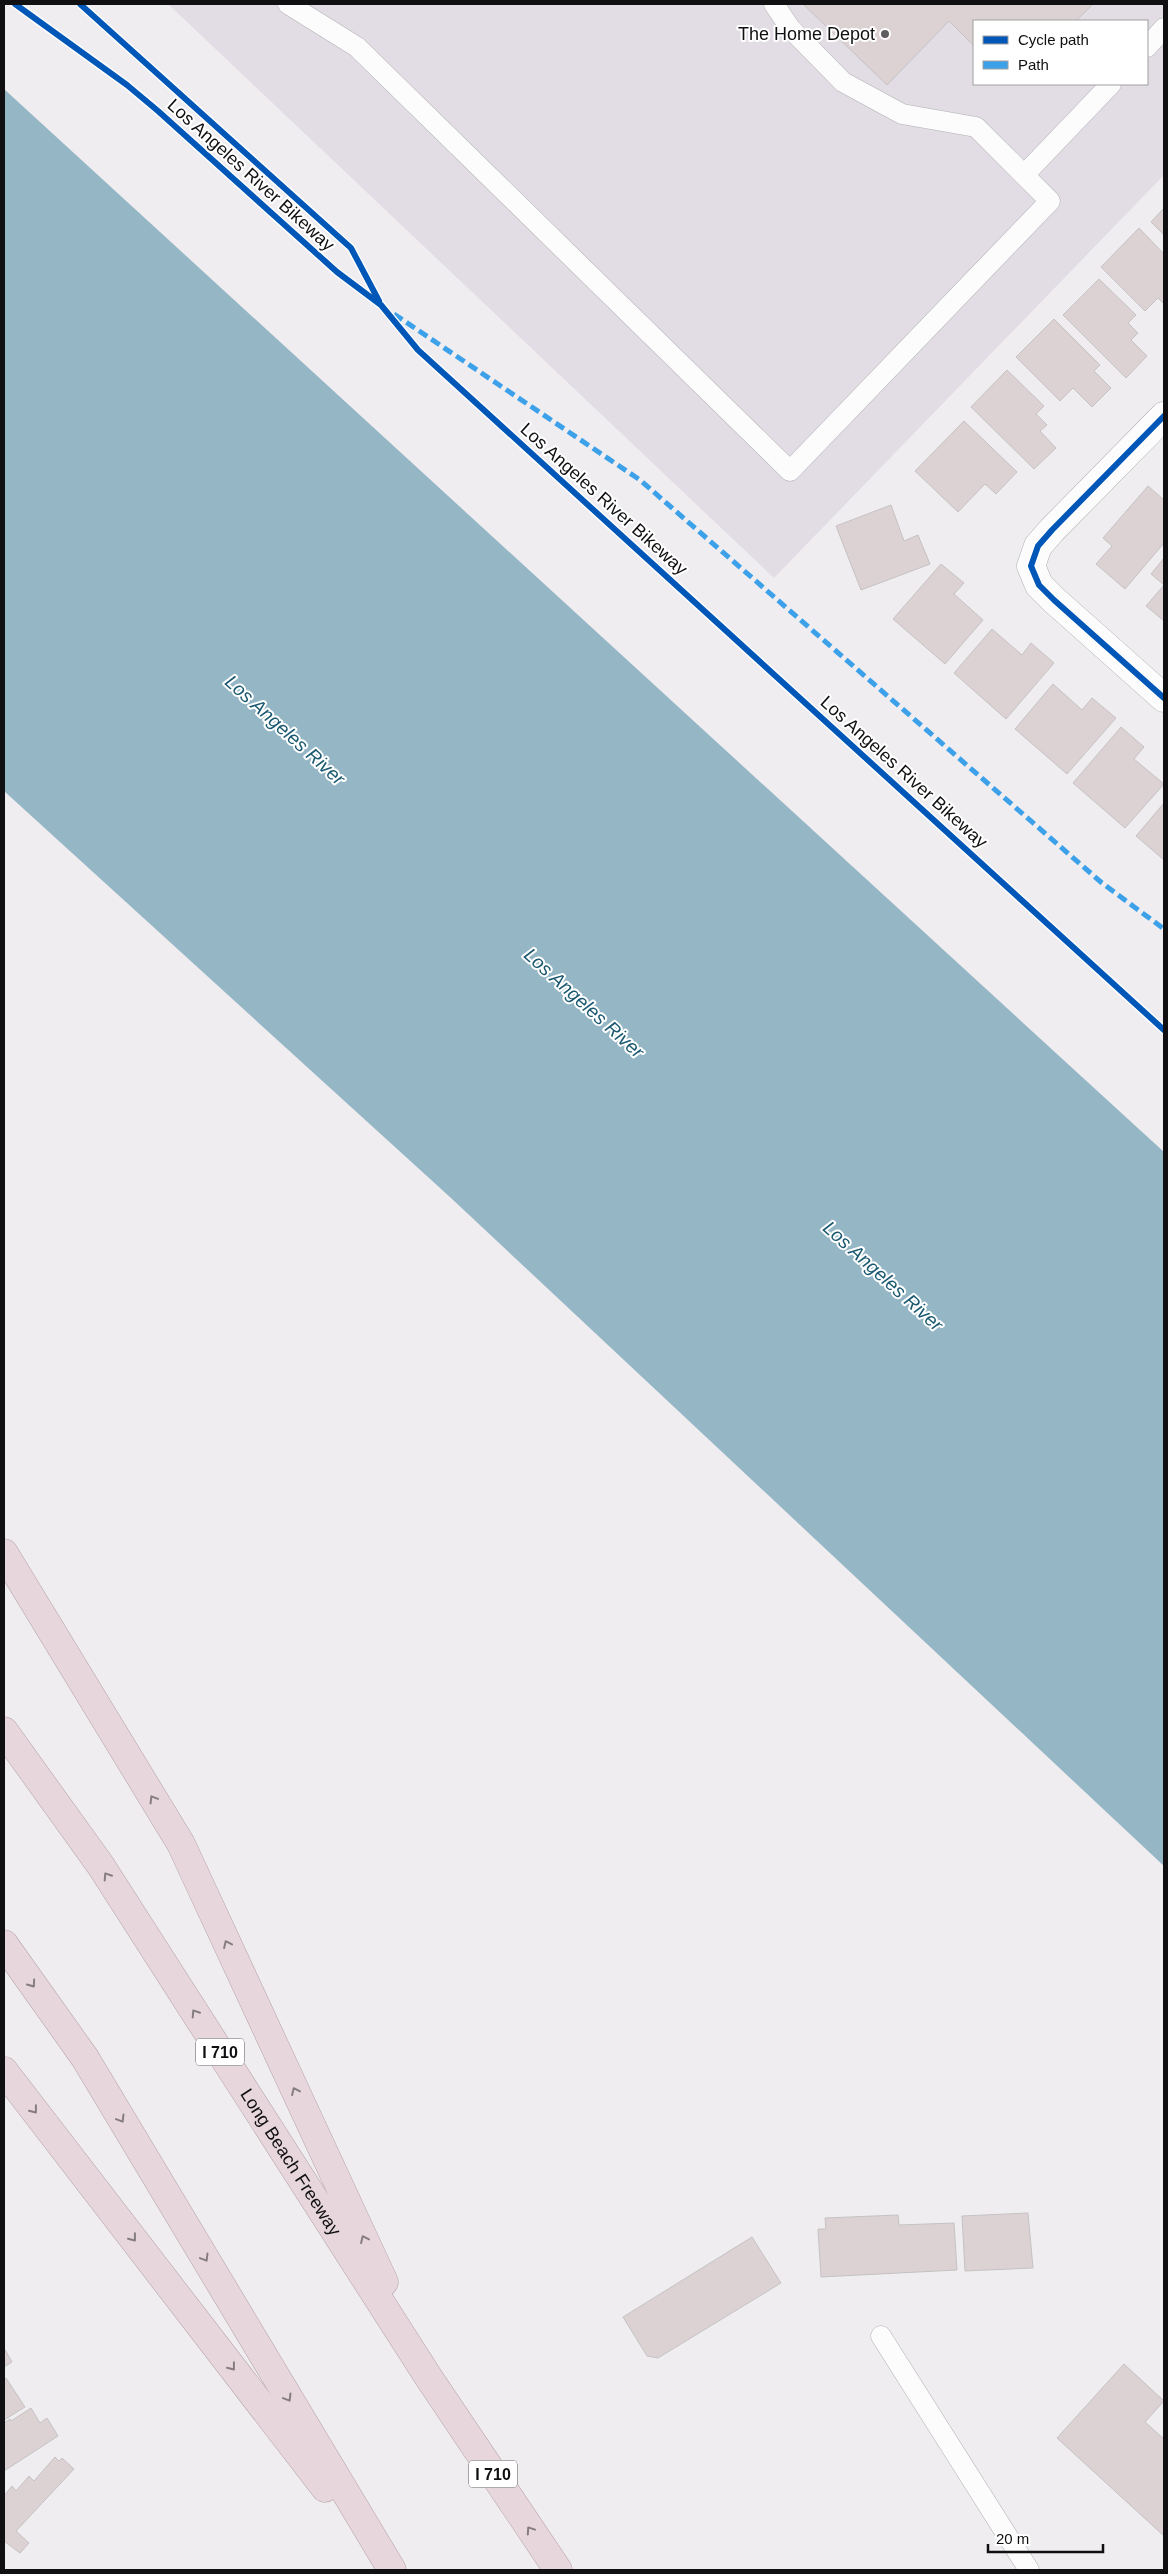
<svg xmlns="http://www.w3.org/2000/svg" width="1168" height="2574" font-family="Helvetica,sans-serif">
	<style>
		.built { fill: #e2dde5; fill-rule: evenodd }
		.water { fill: #95b6c5 }
		.building { fill: #ddd2d3; stroke: #c4c2c3 }
		.lines { fill: none; stroke-linecap: round; stroke-linejoin: round }
		.service-casing { stroke: #b1b0b2; stroke-width: 21 }
		.minor-casing { stroke: #b1b0b2; stroke-width: 29 }
		.motorway-casing { stroke: #b4a1a7; stroke-width: 29 }
		.service { stroke: #fdfcfd; stroke-width: 20 }
		.minor { stroke: #fdfcfd; stroke-width: 28 }
		.motorway { stroke: #e7d7dc; stroke-width: 28 }
		.quiet { stroke: #3da1ea; stroke-width: 5; stroke-dasharray: 10 5; stroke-linecap: butt }
		.cycleway-casing { stroke: #fff; stroke-width: 9 }
		.cycleway { stroke: #0057b8; stroke-width: 6 }
		.oneway { stroke: #867d81 }
		.poi-dot { fill: #5e5d5f; stroke: #fff; stroke-width: 2 }
		.labels { text-anchor: middle; dominant-baseline: central; stroke-width: 4; stroke-linejoin: round; paint-order: stroke }
		.shield { fill: #fff; stroke: #585758; stroke-width: 1 }
		.shield-label { font-size: 16px; font-weight: bold; fill: #100f11 }
		.poi-label { font-size: 18px; fill: #100f11; stroke: #fff; text-anchor: end }
		.street-label { font-size: 18px; fill: #100f11; stroke: #fff }
		.water-label { font-size: 19px; font-style: italic; fill: #1b5970; stroke: #fff }
	</style>
	<rect width="100%" height="100%" fill="#efedf0"/>
	<path class="built" d="M168 4H1164V175L774 578ZM974 21H1147V84H974Z"/>
	<path class="water" d="M4 89 1164 1152V1866L451 1198 4 791Z"/>
	<path class="building" d="M803 4H1093L1076 21H974V46L949 21 887 85Z
		M1164 208V235L1151 222Z
		M1139 228 1164 254V304L1158 298 1145 311 1101 267Z
		M1099 279 1136 315 1128 323 1138 333 1131 340 1147 356 1126 378 1063 315Z
		M1054 319 1100 365 1094 371 1111 388 1092 407 1073 388 1060 401 1016 357Z
		M1007 370 1044 406 1036 414 1047 425 1040 431 1056 448 1034 469 971 407Z
		M964 421 1017 472 996 494 985 484 958 512 915 471Z
		M1148 486 1164 500V543L1125 589 1096 564 1112 546 1103 538Z
		M891 505 904 541 918 535 930 564 861 590 836 526Z
		M1164 558V621L1146 606 1164 585 1151 574Z
		M941 564 964 583 954 594 983 620 945 664 893 619Z
		M992 629 1022 655 1031 643 1054 663 1006 719 954 673Z
		M1053 684 1082 710 1092 698 1116 718 1067 774 1015 729Z
		M1121 727 1144 747 1134 759 1164 784 1125 828 1073 783Z
		M1164 803V860L1136 836Z
		M1028 2213 1033 2268 965 2271 962 2216Z
		M898 2215 899 2225 954 2223 957 2270 821 2277 818 2229H826L825 2218Z
		M752 2237 781 2283 658 2358 647 2356 623 2317Z
		M4 2348 12 2362 4 2367Z
		M1124 2364 1164 2401 1145 2422 1164 2439V2536L1057 2438Z
		M6 2378 25 2407 4 2420V2380Z
		M31 2408 40 2423 47 2418 58 2436 4 2471V2423L10 2419 11 2421Z
		M55 2457 59 2461 62 2458 74 2469 16 2531 29 2543 20 2553 4 2541V2496L12 2486 16 2491 29 2476 34 2481Z"/>
	<g class="lines">
		<defs>
			<path id="service" d="M288 4 357 47 790 471 1050 201 976 127 902 114 843 82 790 28 774 4
				M1147 47 1164 28
				M1024 175 1111 84
				M881 2336 1029 2570"/>
			<path id="minor" d="M1164 416 1052 530 1038 546 1031 566 1039 585 1054 600 1164 698"/>
			<g id="motorway">
				<path d="M4 1553 181 1844 384 2282"/>
				<path id="s1" d="M4 1731 101 1866 429 2378 558 2570"/>
				<path d="M4 1944 85 2058 392 2570"/>
				<path d="M4 2071 325 2488"/>
			</g>
		</defs>
		<use href="#service" class="service-casing"/>
		<use href="#minor" class="minor-casing"/>
		<use href="#motorway" class="motorway-casing"/>
		<use href="#service" class="service"/>
		<use href="#minor" class="minor"/>
		<use href="#motorway" class="motorway"/>
		<path class="quiet" d="M394 314 640 480 1102 883 1164 929"/>
		<defs>
			<path id="cycleway" d="M15 4 127 85 158 111 337 272 381 305 418 350 1164 1030
				M80 4 351 248 379 301
				M1164 416 1052 530 1038 546 1031 566 1039 585 1054 600 1164 698"/>
		</defs>
		<use href="#cycleway" class="cycleway-casing"/>
		<use href="#cycleway" class="cycleway"/>
	</g>
	<defs><path id="oneway-chevron" d="M-2-3.5L2.5 0L-2 3.5" fill="none" stroke-width="1.6" stroke-linecap="round" stroke-linejoin="round" transform="scale(1.25)"/></defs>
	<g class="oneway">
		<use href="#oneway-chevron" transform="translate(153 1799) rotate(-121)"/>
		<use href="#oneway-chevron" transform="translate(107 1876) rotate(-123)"/>
		<use href="#oneway-chevron" transform="translate(227 1944) rotate(-115)"/>
		<use href="#oneway-chevron" transform="translate(32 1984) rotate(55)"/>
		<use href="#oneway-chevron" transform="translate(195 2013) rotate(-123)"/>
		<use href="#oneway-chevron" transform="translate(295 2091) rotate(-115)"/>
		<use href="#oneway-chevron" transform="translate(34 2110) rotate(52)"/>
		<use href="#oneway-chevron" transform="translate(121 2119) rotate(59)"/>
		<use href="#oneway-chevron" transform="translate(133 2238) rotate(52)"/>
		<use href="#oneway-chevron" transform="translate(364 2239) rotate(-115)"/>
		<use href="#oneway-chevron" transform="translate(205 2258) rotate(59)"/>
		<use href="#oneway-chevron" transform="translate(232 2367) rotate(52)"/>
		<use href="#oneway-chevron" transform="translate(288 2398) rotate(59)"/>
		<use href="#oneway-chevron" transform="translate(530 2530) rotate(-124)"/>
	</g>
	<circle class="poi-dot" cx="885" cy="34" r="5"/>
	<g class="labels">
		<g class="shield">
			<rect x="196" y="2038.5" width="48" height="27" rx="4"/>
			<rect x="469" y="2460.5" width="48" height="27" rx="4"/>
		</g>
		<g class="shield-label">
			<text x="220" y="2052">I 710</text>
			<text x="493" y="2474">I 710</text>
		</g>
		<g class="poi-label">
			<text x="875" y="34">The Home Depot</text>
		</g>
		<g class="street-label">
			<text transform="translate(251 175) rotate(42)">Los Angeles River Bikeway</text>
			<text transform="translate(604 499) rotate(42)">Los Angeles River Bikeway</text>
			<text transform="translate(904 772) rotate(42)">Los Angeles River Bikeway</text>
			<text stroke="none"><textPath href="#s1" startOffset="518">Long Beach Freeway</textPath></text>
		</g>
		<g class="water-label">
			<text transform="translate(285 730) rotate(42)">Los Angeles River</text>
			<text transform="translate(584 1003) rotate(42)">Los Angeles River</text>
			<text transform="translate(883 1276) rotate(42)">Los Angeles River</text>
		</g>
	</g>
	<rect width="1168" height="2574" fill="none" stroke="#100f11" stroke-width="10"/>
	<rect x="973" y="20" width="175" height="65" fill="#ffffff" stroke="#9f9fa0"/>
	<rect x="983" y="36" width="25" height="8" fill="#0057b8" stroke="#9f9fa0"/>
	<text x="1018" y="45" font-size="15" fill="#100f11">Cycle path</text>
	<rect x="983" y="61" width="25" height="8" fill="#3da1ea" stroke="#9f9fa0"/>
	<text x="1018" y="70" font-size="15" fill="#100f11">Path</text>
	<path d="M988 2544v8h115v-8" fill="none" stroke="#100f11" stroke-width="2.5"/>
	<text x="996" y="2544" font-size="15" fill="#100f11" stroke="#ffffff" stroke-width="4" paint-order="stroke">20 m</text>
</svg>
